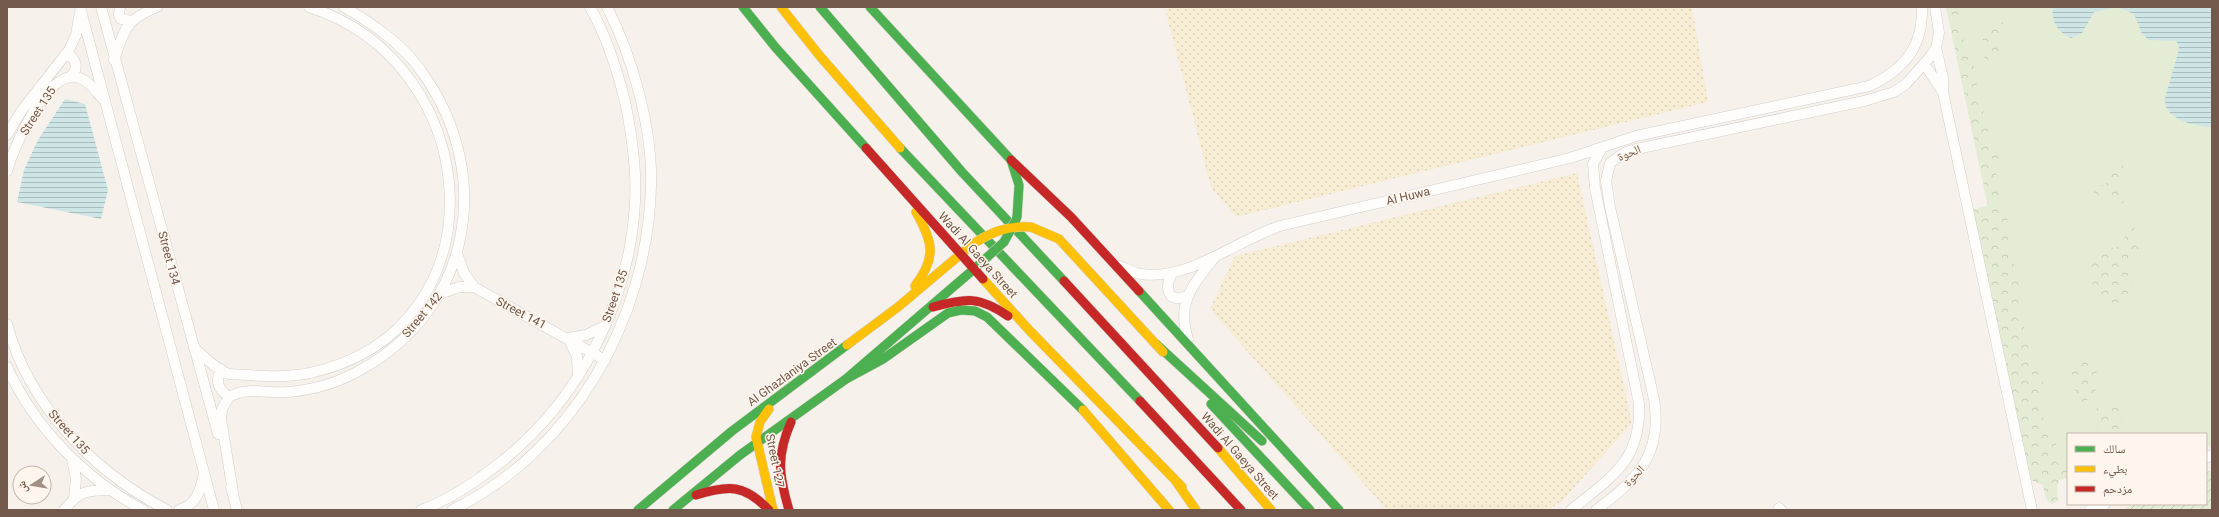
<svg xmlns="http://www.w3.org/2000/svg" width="2219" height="517" font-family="Roboto,'Noto Naskh Arabic',sans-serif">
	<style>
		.grass { fill: #e4ecd6 }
		.forest { fill: url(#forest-crowns) }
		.sand { fill: url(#sand-dots) }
		.garden { fill: url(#garden-furrows) }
		.water { fill: url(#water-rules) }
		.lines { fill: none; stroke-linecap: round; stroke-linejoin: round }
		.street-casing { stroke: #d5cec9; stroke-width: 11 }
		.fast-casing { stroke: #d5cec8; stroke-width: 10 }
		.slow-casing { stroke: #d5cec8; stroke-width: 10 }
		.jam-casing { stroke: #d5cec8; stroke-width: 10 }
		.street { stroke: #fefdfc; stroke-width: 10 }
		.fast { stroke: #4caf50; stroke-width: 9 }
		.slow { stroke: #ffc107; stroke-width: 9 }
		.jam { stroke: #c62828; stroke-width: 9 }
		.fast-bridge-casing { stroke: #d5cec8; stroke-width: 10; stroke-linecap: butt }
		.slow-bridge-casing { stroke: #d5cec8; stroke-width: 10; stroke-linecap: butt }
		.fast-bridge { stroke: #4caf50; stroke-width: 9 }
		.slow-bridge { stroke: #ffc107; stroke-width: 9 }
		.labels { text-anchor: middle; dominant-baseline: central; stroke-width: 3; stroke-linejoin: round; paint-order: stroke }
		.street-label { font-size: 12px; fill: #73584c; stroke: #fef6ec }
	</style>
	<defs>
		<pattern id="forest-crowns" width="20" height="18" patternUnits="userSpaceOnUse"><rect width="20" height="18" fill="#e4ecd6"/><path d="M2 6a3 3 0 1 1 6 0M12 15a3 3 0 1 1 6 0" fill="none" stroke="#c7ccb9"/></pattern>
		<pattern id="sand-dots" width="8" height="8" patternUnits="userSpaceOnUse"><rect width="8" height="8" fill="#f7edd5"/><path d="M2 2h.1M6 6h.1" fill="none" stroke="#d7cdb8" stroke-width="1.8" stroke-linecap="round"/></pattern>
		<pattern id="garden-furrows" width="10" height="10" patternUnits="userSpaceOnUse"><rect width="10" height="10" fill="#e4ecd6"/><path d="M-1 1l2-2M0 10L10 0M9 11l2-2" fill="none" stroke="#c7ccb9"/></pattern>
		<pattern id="water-rules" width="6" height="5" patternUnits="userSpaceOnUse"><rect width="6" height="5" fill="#cde5e5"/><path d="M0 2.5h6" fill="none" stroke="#abbcbc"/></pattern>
	</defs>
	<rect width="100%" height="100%" fill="#f6f1eb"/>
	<path class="grass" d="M1946 7H2212V445L2206 447V434H2068V478L2045 479Z"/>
	<path class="forest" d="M1946 7H1957C1961 21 1962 34 1965 48L1970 53 1975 71 1978 95 1986 120 1991 148 2000 153 2001 160 1996 166 1997 184 2001 192 2002 203 2008 223 2009 253 2020 279 2019 291 2024 328 2033 359 2043 382 2040 399 2042 414 2049 431 2056 442 2059 465 2063 468 2068 467V478L2059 480 2057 487 2058 500 2052 504 2046 499 2043 485 2031 480 2029 477 1973 210 1988 205Z
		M1998 17 2004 24 1999 57 1996 61C1973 66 1984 30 1990 20Z
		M2119 163 2123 164 2125 171 2120 184 2126 198 2122 204 2119 205 2097 196 2093 191 2091 182 2093 179H2096L2101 185H2106L2110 168Z
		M2134 228 2142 236 2138 259 2131 264H2124L2120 261 2117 265 2130 270C2135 287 2132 307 2111 307L2101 302 2091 292C2096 279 2087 274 2090 264L2107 249 2120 246 2128 230Z
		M2087 355 2094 359C2098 371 2097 382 2095 394L2084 402 2079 399 2070 378 2075 363Z
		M2102 403 2123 410 2122 420 2130 434H2108L2111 428 2109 423 2098 427 2092 424 2090 417 2096 411 2097 406Z"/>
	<path class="sand" d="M1172 7H1692L1708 102 1236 217 1211 187 1165 9Z
		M1577 173 1632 423 1562 501 1548 510H1387L1210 309 1235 256Z"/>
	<path class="garden" d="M2212 470V510H2122L2135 504H2206V472Z"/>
	<path class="water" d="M2053 7H2212V127C2197 127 2162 119 2165 98L2178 53 2179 46 2176 41 2149 40 2142 34 2134 14 2118 7 2094 12 2082 33 2071 38C2058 32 2051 23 2053 7Z
		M65 99 85 104 108 190 101 219 17 202 24 170 38 140Z"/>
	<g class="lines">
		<defs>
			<path id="street" d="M80 7 214 510
				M101 7 218 434
				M120 7 119 15 121 19 130 21
				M1936 48 1943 78V92L2032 510
				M66 54C77 58 79 70 70 77
				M114 60C125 29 124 21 157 7
				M1925 65 1943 92
				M7 135 22 110 69 50 76 35 80 12
				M7 171C14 147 45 73 76 77 88 79 96 92 104 100
				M457 253 464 273 474 287 605 360
				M1120 266C1127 269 1134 273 1141 274 1189 281 1235 241 1280 226L1570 158 1636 136 1869 86C1904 70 1923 47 1922 7
				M1172 273C1164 289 1168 305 1189 295
				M440 294 459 287H474
				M7 324C29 406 94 472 167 510
				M1188 339C1176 302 1193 285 1215 257
				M194 348C205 357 216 370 229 374 235 375 242 374 248 375 269 377 289 377 310 373 506 330 487 64 309 7
				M7 367C35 428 84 478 143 510
				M221 369C215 382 218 389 229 397
				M578 377 577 356 568 338 586 335 605 326
				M2206 458 2212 455
				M72 459 76 479 74 498
				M231 487 237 510
				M233 492 221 419 222 409 229 397C249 386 266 394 288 392 313 390 340 382 362 369 472 308 494 175 424 75 404 45 375 25 344 7
				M1779 508 1781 510
				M64 510C79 491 87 490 110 490
				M179 510C198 504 200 490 204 473
				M421 510C450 500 477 481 501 462 579 400 630 302 635 202 637 170 632 137 626 106 618 72 607 37 590 7
				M452 510C573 451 647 320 651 187 653 131 633 57 607 7
				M1571 510C1611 477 1641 462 1639 404L1595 188 1593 164 1602 148
				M1596 510C1638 479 1663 454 1654 399L1610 207 1606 181 1610 163 1624 153 1632 150 1864 101 1894 92 1906 84 1930 57 1936 48 1939 33 1935 7
				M2090 510 2105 504"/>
			<path id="fast" d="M743 7 776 48 866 148
				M820 7 962 172 1064 281
				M870 7 1011 160 1019 185 1017 217
				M900 148 1140 401
				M1139 291 1339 510
				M1156 344 1262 441
				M846 379 883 359 948 313 961 310 975 311 987 317 1083 410
				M1211 404 1310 510
				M638 510 732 431 847 345
				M673 510 740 455 846 379 981 263"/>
			<path id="slow" d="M781 7 819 55 900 148
				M1031 227 1059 239 1163 352
				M983 279 1030 331 1182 487
				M915 286C937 257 933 242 916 212
				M847 345 898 307 968 248
				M769 409 760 422 756 437 773 510
				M1083 410 1169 510
				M1218 448 1271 510
				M1175 480 1196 510"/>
			<path id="jam" d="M866 148 983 279
				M1011 160 1071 217 1139 291
				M1064 281 1218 448
				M933 307C966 298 979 296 1008 316
				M1140 401 1241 510
				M696 495C729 485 744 484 769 510
				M789 510C779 476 776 456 791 422"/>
		</defs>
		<use href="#street" class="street-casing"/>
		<use href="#fast" class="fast-casing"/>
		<use href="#slow" class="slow-casing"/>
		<use href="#jam" class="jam-casing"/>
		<use href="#street" class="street"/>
		<use href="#fast" class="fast"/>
		<use href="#slow" class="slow"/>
		<use href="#jam" class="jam"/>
		<defs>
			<path id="fast-bridge" d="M984 260 1004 242 1016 220"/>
			<path id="slow-bridge" d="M970 246C989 233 1007 225 1031 227"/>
		</defs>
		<use href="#fast-bridge" class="fast-bridge-casing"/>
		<use href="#slow-bridge" class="slow-bridge-casing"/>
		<use href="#fast-bridge" class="fast-bridge"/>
		<use href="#slow-bridge" class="slow-bridge"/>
	</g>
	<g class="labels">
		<g class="street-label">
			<text transform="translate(38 111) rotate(-57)">Street 135</text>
			<text transform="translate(1629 153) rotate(-22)">الحوة</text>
			<text transform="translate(1408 196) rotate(-13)">Al Huwa</text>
			<text transform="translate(978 255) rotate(48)">Wadi Al Gaeya Street</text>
			<text transform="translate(169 258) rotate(75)">Street 134</text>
			<text transform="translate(615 296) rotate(-71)">Street 135</text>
			<text transform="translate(521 313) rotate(28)">Street 141</text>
			<text transform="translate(422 315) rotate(-50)">Street 142</text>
			<text transform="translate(792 372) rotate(-36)">Al Ghazlaniya Street</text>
			<text transform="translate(69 432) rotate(48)">Street 135</text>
			<text transform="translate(1240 456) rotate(49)">Wadi Al Gaeya Street</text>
			<text transform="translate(775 461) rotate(79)">Street 127</text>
			<text transform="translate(1634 476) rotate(-47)">الحوة</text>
		</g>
	</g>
	<rect width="2219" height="517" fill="none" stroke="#73584c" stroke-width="16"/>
	<rect x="2067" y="433" width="140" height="72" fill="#fef6ec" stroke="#c6b7ac"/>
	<rect x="2075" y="446" width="20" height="6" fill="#4caf50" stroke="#c6b7ac"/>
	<text x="2103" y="453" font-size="12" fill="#73584c">سالك</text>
	<rect x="2075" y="466" width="20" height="6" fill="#ffc107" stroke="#c6b7ac"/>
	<text x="2103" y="473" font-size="12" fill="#73584c">بطيء</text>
	<rect x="2075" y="486" width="20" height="6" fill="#c62828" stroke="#c6b7ac"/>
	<text x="2103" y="493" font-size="12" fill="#73584c">مزدحم</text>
	<g transform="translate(32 485) rotate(258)"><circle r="19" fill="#fef6ec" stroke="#c6b7ac"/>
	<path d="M0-3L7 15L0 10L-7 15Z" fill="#a18e84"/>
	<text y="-6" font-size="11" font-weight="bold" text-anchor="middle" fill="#73584c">ش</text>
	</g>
</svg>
